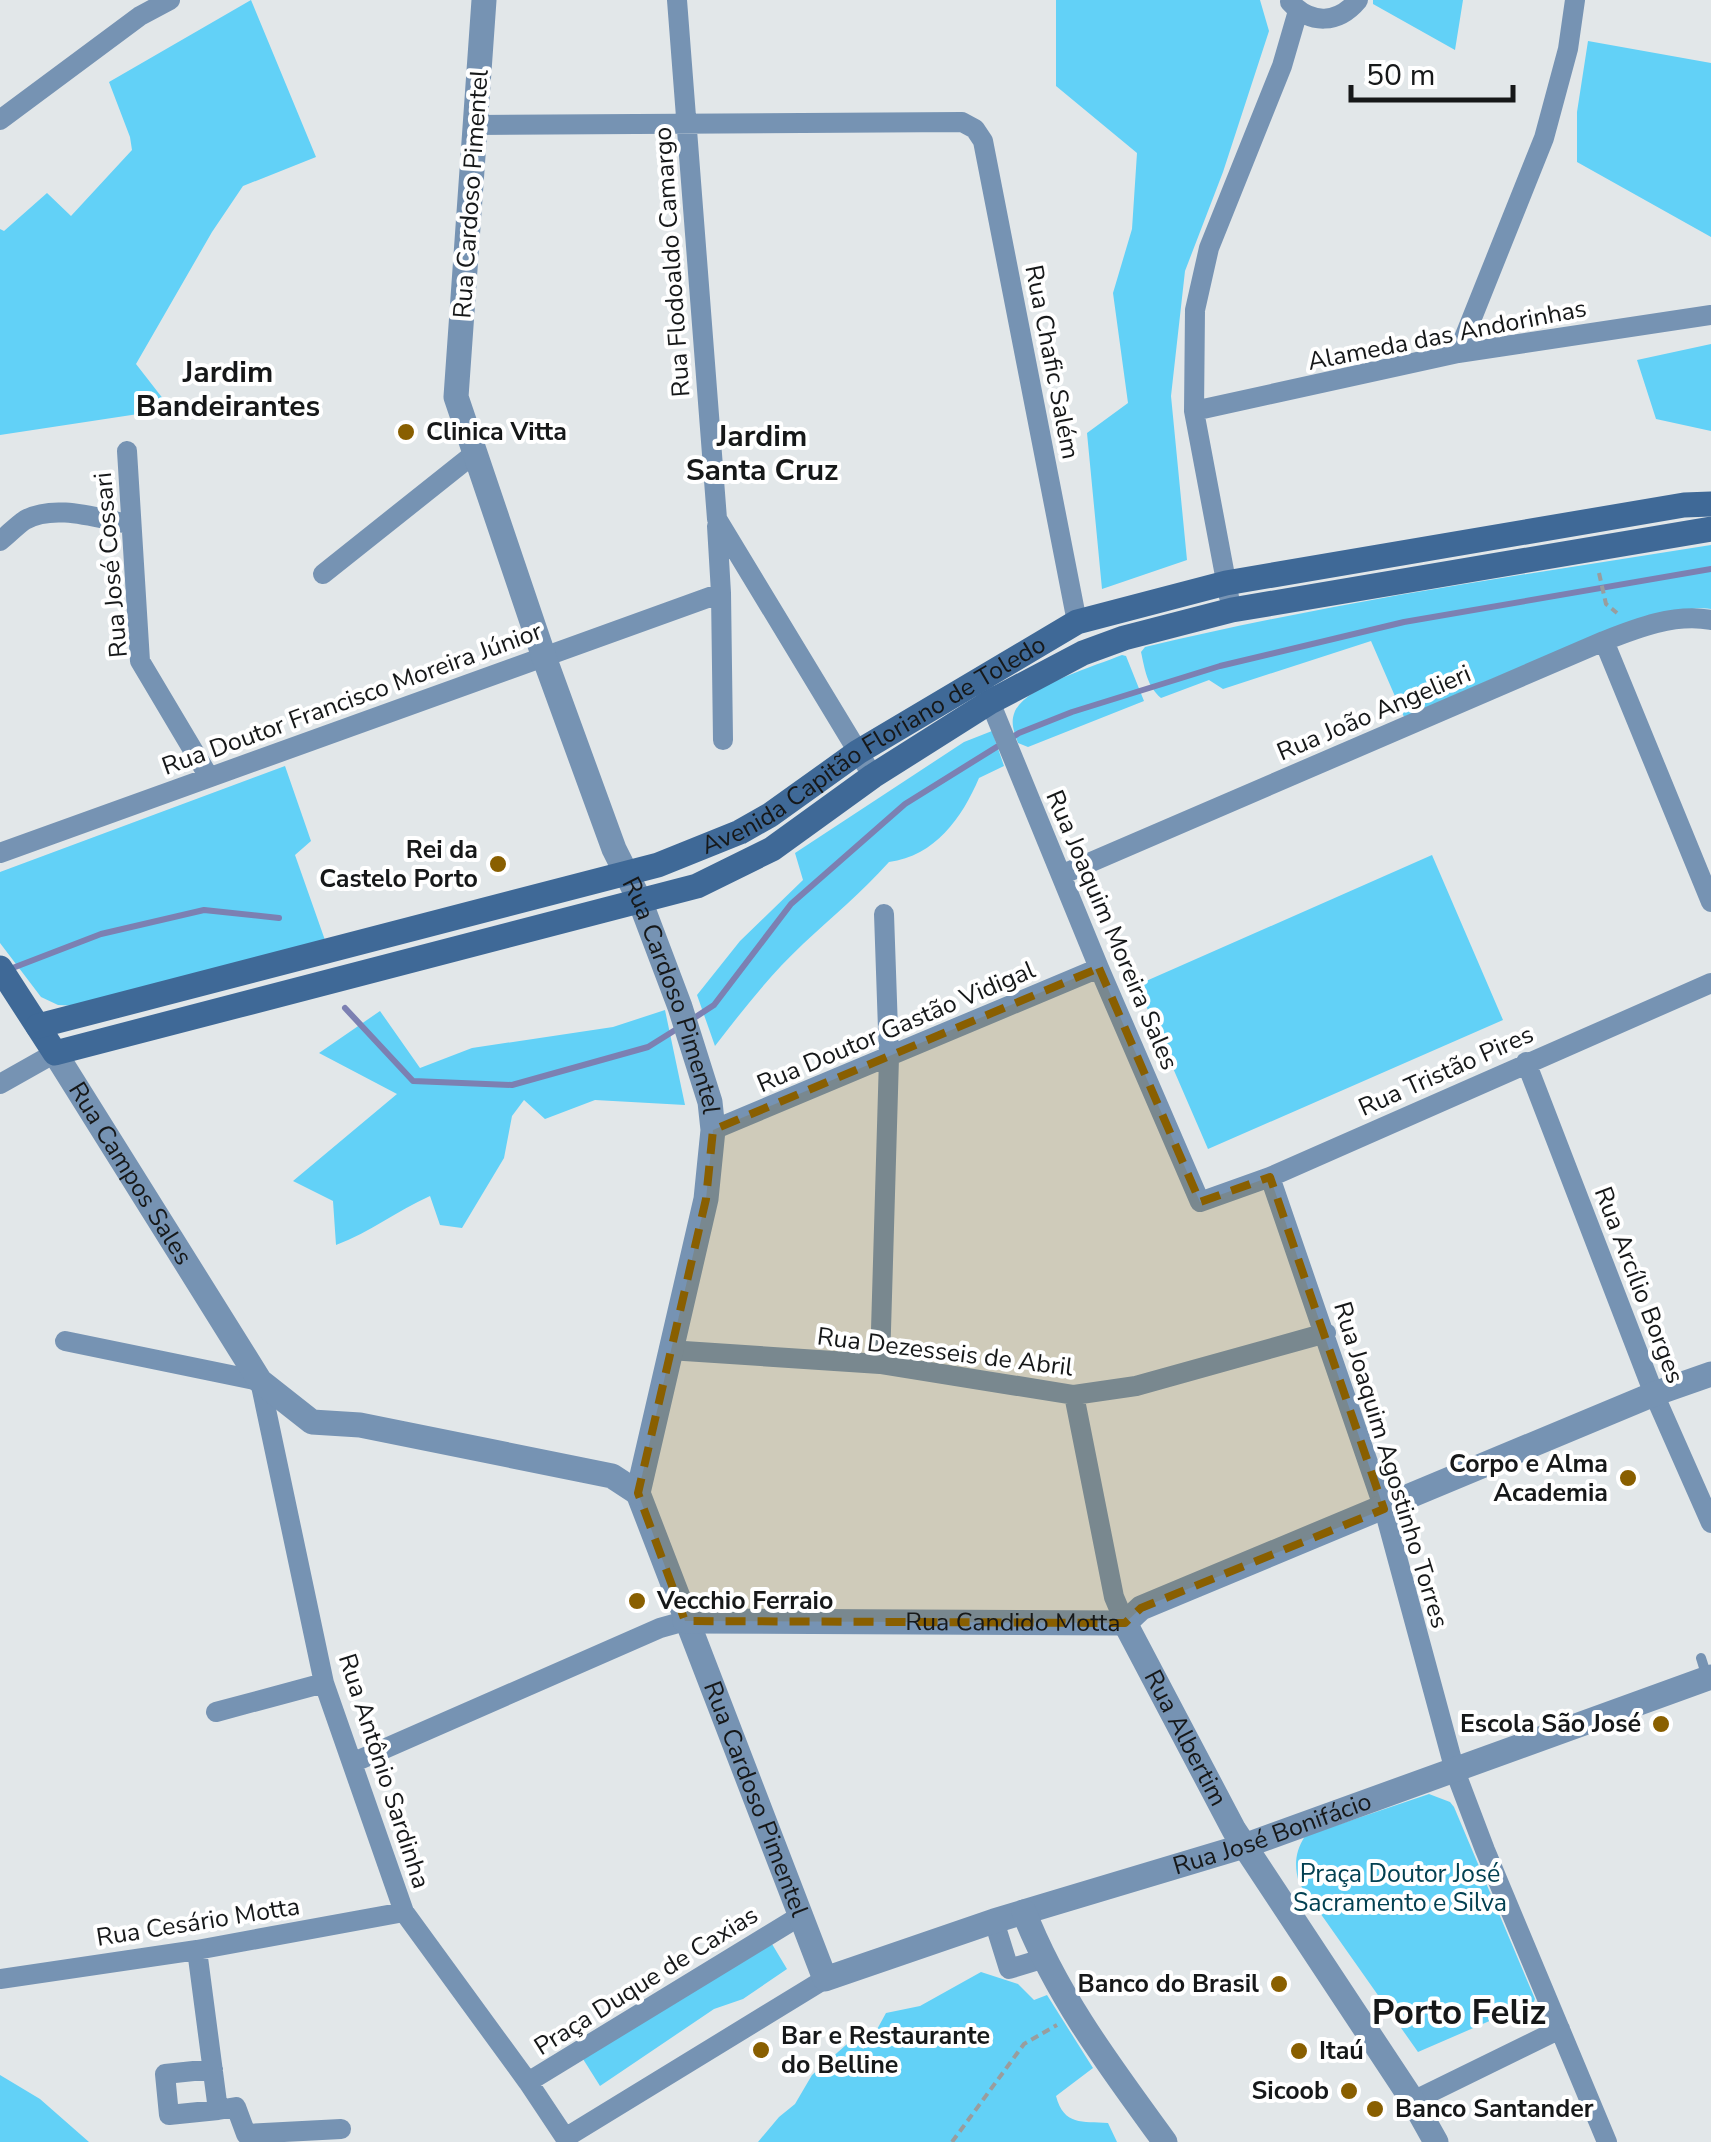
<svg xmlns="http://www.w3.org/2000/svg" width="1711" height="2142" font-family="'Nunito Sans',sans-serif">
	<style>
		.green { fill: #62d1f7 }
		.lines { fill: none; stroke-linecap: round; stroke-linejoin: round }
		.stream { stroke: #7c80b2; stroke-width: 6 }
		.path { stroke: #999d9e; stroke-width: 4; stroke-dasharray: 8 5; stroke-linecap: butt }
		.service { stroke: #7693b3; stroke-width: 10 }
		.minor { stroke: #7693b3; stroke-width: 20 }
		.tertiary { stroke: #7693b3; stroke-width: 25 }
		.secondary { stroke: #3f6997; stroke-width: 25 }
		.marked { fill: #895f00; fill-opacity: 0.2; stroke: #895f00; stroke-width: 8; stroke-dasharray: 20 12; stroke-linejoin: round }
		.poi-dot { fill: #895f00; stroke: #fff; stroke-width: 4 }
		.labels { text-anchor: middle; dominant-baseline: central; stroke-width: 8; stroke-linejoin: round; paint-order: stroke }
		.street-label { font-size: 25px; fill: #161819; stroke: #fff }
		.poi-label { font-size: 25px; font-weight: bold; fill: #161819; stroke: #fff; text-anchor: start }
		.park-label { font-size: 25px; fill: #024051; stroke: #fff }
		.quarter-label { font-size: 30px; font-weight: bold; fill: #161819; stroke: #fff }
		.district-label { font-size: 35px; font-weight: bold; fill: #161819; stroke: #fff }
	</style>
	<rect width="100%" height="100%" fill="#e2e7e9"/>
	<path class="green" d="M251 0 316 157 243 186 212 232 136 364 171 409 0 435V229L4 231 47 193 71 216 132 150 130 137 109 82Z
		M1056 0H1260L1269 31 1223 172 1185 271 1171 396 1187 560 1102 589 1087 433 1128 403 1113 293 1132 229 1137 153 1056 86Z
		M1373 0H1463L1455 50 1373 4Z
		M1588 41 1711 63V237L1577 162V112Z
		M1711 344V431L1656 419 1637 360Z
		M1711 545V609C1663 599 1461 694 1404 717L1371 641 1223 689 1209 680 1161 698C1147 686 1145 670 1141 652L1145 647C1332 602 1522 575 1711 545Z
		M1122 655 1126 656 1144 701 1028 747 1018 743C1014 731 1010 723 1015 711 1027 686 1095 666 1122 655Z
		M992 731 1004 766 979 778C962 818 935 856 889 862 861 893 833 916 803 944 770 975 742 1011 715 1046L697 995 740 941 803 880 795 853 964 742Z
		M285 766 311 841 295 855 326 943 80 1006 58 1005 41 997 0 943V872Z
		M1432 855 1503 1020 1208 1149 1137 985Z
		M665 1010 685 1105 595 1100 545 1119 524 1100 512 1116 504 1158 462 1228 440 1225 430 1196C396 1211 371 1232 336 1245L333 1201 293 1181 397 1094 319 1053 380 1011 420 1068 472 1048 613 1027Z
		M1429 1794 1450 1802 1454 1807 1535 1999 1528 2015 1508 2013 1418 2052 1299 1883C1294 1865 1295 1852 1305 1836Z
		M772 1944 787 1969 743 1999 714 2009 600 2086 583 2059Z
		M981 1972 1018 1984 1034 2000 1047 1995 1093 2068 1056 2096C1064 2126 1082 2121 1108 2123L1117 2142H758L779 2117 795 2104 812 2075 855 2037 863 2049 869 2044 886 2013 920 2006Z
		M0 2075 40 2099 89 2142H0Z"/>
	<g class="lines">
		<path class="stream" d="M10 969 101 934 204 910 279 918
			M345 1008 413 1081 512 1085 648 1047 680 1027
			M691 1020 714 1005 791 904 905 804 1019 733 1072 712 1220 666 1404 622 1711 569"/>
		<path class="path" d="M1599 573 1606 604 1617 613
			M952 2142 1024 2044 1057 2025"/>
		<path class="service" d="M1701 1658 1707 1677"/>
		<path class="minor" d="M677 0 717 519 866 765
			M1290 2C1311 25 1338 24 1358 0
			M0 120 140 16 170 0
			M476 125 962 122 975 129 983 141 1077 622
			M1458 353 1544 138 1568 49 1575 0
			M1194 411 1458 353 1711 315
			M127 451 140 661 209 777
			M717 526 721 593 723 740
			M0 541C8 535 16 526 25 520 55 503 99 519 130 524
			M323 574 475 453
			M1229 597 1194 411 1195 310 1209 248 1282 66 1298 11
			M1604 641 1711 902
			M986 692 1099 968 1200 1202 1270 1177 1711 983
			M0 853 721 593
			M1061 875 1604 641C1637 628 1675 613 1711 620
			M1526 1062 1654 1394 1711 1523
			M0 1084 55 1053
			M713 1130 1099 968
			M1270 1177 1384 1509 1455 1771 1485 1850 1607 2142
			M65 1341 260 1381 324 1683 404 1912 528 2082 568 2142
			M669 1350 880 1364 1074 1395 1136 1386 1326 1333
			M880 1364 889 1058 884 914
			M1074 1395 1114 1597 1125 1623
			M216 1712 324 1683
			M352 1763 660 1628 685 1621
			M994 1921 1009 1969 1042 1959
			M197 1950 218 2110 236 2107 246 2134 341 2129
			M0 1979 197 1950 404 1912
			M213 2069 165 2074 169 2115 218 2110
			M528 2082 800 1916
			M1413 2101 1560 2029
			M565 2138 825 1979"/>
		<g class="tertiary">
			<path id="s1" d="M484 0 456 397 544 657 614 849 640 901 680 1007 710 1102 713 1130 706 1199 638 1493 825 1979 994 1921 1244 1846 1711 1677"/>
			<path id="s2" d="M55 1053 260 1381 312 1422 360 1425 612 1476 638 1493"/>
			<path id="s3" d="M685 1621 1125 1623 1141 1608 1654 1394 1711 1374"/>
			<path id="s4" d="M1125 1623 1234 1830 1413 2101 1436 2142"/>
			<path d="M1024 1912C1057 1997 1112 2069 1165 2142"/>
		</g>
		<g class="secondary">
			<path d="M0 968 55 1053 697 886 772 849 873 776 990 702 1083 653 1124 638 1232 610 1711 529"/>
			<path id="s5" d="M38 1026 658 865 740 832 770 815 858 752 1077 622 1226 583 1684 505 1711 504"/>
		</g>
	</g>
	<path class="marked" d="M1099 968 1200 1202 1270 1177 1384 1509 1141 1608 1125 1623 685 1621 638 1493 706 1199 713 1130Z"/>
	<g class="poi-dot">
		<circle cx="406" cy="432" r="10"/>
		<circle cx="498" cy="864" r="10"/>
		<circle cx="1628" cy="1478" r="10"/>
		<circle cx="637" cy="1601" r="10"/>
		<circle cx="1661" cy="1724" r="10"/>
		<circle cx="1279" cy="1984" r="10"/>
		<circle cx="761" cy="2050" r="10"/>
		<circle cx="1299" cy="2051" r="10"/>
		<circle cx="1349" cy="2091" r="10"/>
		<circle cx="1375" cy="2109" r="10"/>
	</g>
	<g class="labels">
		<g class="street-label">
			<text transform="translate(471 194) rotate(-86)">Rua Cardoso Pimentel</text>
			<text transform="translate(672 262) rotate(-94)">Rua Flodoaldo Camargo</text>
			<text transform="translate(1447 335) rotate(-11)">Alameda das Andorinhas</text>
			<text transform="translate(1052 362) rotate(79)">Rua Chafic Salém</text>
			<text transform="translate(111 565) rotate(-95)">Rua José Cossari</text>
			<text transform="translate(352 699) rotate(-20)">Rua Doutor Francisco Moreira Júnior</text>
			<text transform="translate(1374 713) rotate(-23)">Rua João Angelieri</text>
			<text stroke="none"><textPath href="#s5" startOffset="888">Avenida Capitão Floriano de Toledo</textPath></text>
			<text transform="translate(1112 930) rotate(67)">Rua Joaquim Moreira Sales</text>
			<text stroke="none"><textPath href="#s1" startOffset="1035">Rua Cardoso Pimentel</textPath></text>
			<text transform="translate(896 1027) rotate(-23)">Rua Doutor Gastão Vidigal</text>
			<text transform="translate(1446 1071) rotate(-24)">Rua Tristão Pires</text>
			<text stroke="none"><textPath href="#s2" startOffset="142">Rua Campos Sales</textPath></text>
			<text transform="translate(1639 1285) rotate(69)">Rua Arcílio Borges</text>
			<text transform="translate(945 1352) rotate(7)">Rua Dezesseis de Abril</text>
			<text transform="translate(1391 1465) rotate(73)">Rua Joaquim Agostinho Torres</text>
			<text stroke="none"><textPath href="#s3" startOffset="328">Rua Candido Motta</textPath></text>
			<text stroke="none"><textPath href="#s4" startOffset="130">Rua Albertim</textPath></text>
			<text transform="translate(384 1771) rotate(72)">Rua Antônio Sardinha</text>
			<text stroke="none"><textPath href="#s1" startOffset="1875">Rua Cardoso Pimentel</textPath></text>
			<text stroke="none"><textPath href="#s1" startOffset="2538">Rua José Bonifácio</textPath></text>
			<text transform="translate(198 1922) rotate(-9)">Rua Cesário Motta</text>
			<text transform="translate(646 1981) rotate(-32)">Praça Duque de Caxias</text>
		</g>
		<g class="poi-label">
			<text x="426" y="432">Clinica Vitta</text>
			<text x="478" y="850" text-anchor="end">Rei da<tspan x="478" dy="29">Castelo Porto</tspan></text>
			<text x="1608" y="1464" text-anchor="end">Corpo e Alma<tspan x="1608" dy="29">Academia</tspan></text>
			<text x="657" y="1601">Vecchio Ferraio</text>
			<text x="1641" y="1724" text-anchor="end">Escola São José</text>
			<text x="1259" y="1984" text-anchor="end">Banco do Brasil</text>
			<text x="781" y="2036">Bar e Restaurante<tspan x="781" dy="29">do Belline</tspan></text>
			<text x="1319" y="2051">Itaú</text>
			<text x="1329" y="2091" text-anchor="end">Sicoob</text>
			<text x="1395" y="2109">Banco Santander</text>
		</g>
		<g class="park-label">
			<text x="1400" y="1874">Praça Doutor José<tspan x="1400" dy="29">Sacramento e Silva</tspan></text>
		</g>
		<g class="quarter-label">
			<text x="228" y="372">Jardim<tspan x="228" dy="34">Bandeirantes</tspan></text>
			<text x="762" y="436">Jardim<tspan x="762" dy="34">Santa Cruz</tspan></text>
		</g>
		<g class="district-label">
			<text x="1459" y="2012">Porto Feliz</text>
		</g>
	</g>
	<path d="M1351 85v15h162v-15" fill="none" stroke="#161819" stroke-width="5"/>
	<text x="1366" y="85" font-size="30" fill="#161819" stroke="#ffffff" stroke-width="8" paint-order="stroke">50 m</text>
</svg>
